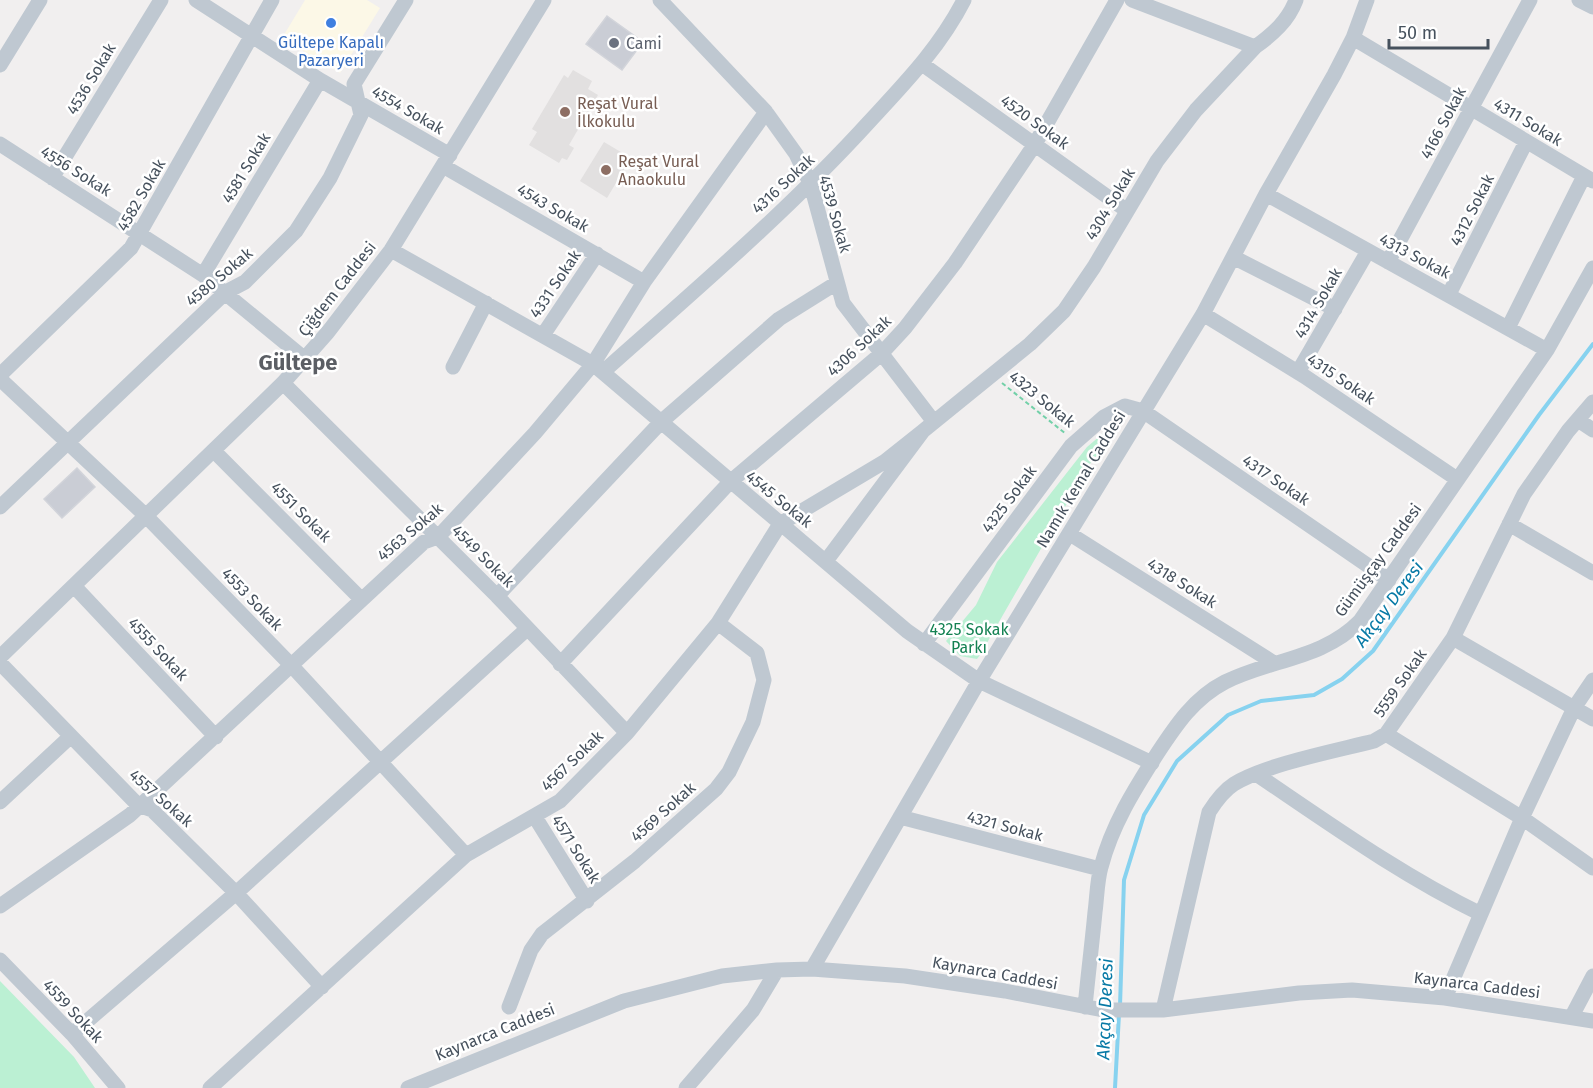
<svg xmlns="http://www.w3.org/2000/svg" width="1593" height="1088" font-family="'Fira Sans',sans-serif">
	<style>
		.commercial { fill: #fcf8e7 }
		.education { fill: #e2e0e0 }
		.green { fill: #bbf0d3 }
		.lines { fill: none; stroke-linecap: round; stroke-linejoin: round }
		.stream { stroke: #87d2ef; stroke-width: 4 }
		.building { fill: #cacdd5; stroke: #d2d4da; stroke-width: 1.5 }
		.path { stroke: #72d0a8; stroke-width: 2; stroke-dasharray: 4.5 3; stroke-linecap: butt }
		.minor { stroke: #bfc8d1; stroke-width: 15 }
		.shop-dot { fill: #3f7fe0; stroke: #fff; stroke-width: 2 }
		.worship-dot { fill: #6b7280; stroke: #fff; stroke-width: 2 }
		.education-dot { fill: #8d6e63; stroke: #fff; stroke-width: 2 }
		.labels { text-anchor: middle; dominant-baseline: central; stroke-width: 5; stroke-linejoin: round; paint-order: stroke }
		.shop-label { font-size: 16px; fill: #366cbe; stroke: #fff }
		.worship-label { font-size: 16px; fill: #5b616d; stroke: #fff; text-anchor: start }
		.street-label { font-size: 16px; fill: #46515d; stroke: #fff }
		.education-label { font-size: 16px; fill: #785e54; stroke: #fff; text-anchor: start }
		.park-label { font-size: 16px; fill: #148152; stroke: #fff }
		.water-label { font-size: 18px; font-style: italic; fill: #087aa6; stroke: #fff }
		.district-label { font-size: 22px; font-weight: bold; fill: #5b5e64; stroke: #fff }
	</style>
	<rect width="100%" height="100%" fill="#f1efef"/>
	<path class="commercial" d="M305 0H367L380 8 340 73 282 38Z"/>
	<path class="education" d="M573 70 592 81 588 89 598 95 569 145 574 148 567 160 562 158 559 163 529 145 537 132 532 129 564 75 568 78Z
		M604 142 631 158 607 198 580 181Z"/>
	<path class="green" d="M1107 430 1113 431V435L1089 465 980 655 977 659 960 656 946 641 976 605 997 562 1087 447Z
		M0 981 74 1057 95 1088H0Z"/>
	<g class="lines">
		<path class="stream" d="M1120 1006 1124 880 1144 815 1177 761 1228 715 1261 701 1314 695 1342 679 1373 651 1539 415 1593 344
			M1115 1088 1119 1014"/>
	</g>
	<path class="building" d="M607 16 643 42 622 70 586 44Z
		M77 468 95 487 62 518 44 499Z"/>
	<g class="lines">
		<path class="path" d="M1002 383 1066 434"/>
		<path class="minor" d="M196 0 320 80 450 155
			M660 0 766 112 796 154 811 185 843 303 934 422
			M1132 0 1255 47C1273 34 1288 21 1296 0
			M1579 0 1593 7
			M1353 38 1593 181
			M922 64 1126 210
			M0 65 40 0
			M0 144 203 275 305 359
			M443 166 644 282
			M52 178 161 0
			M1266 194 1547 350
			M391 250 593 364 907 631 979 681 1152 763
			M1233 257 1335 309
			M1388 262 1530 0
			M203 275 320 80
			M1449 294 1526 142
			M1203 314 1304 376 1457 479
			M1509 326 1584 176
			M543 335 597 254
			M453 367 486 303
			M603 372C694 291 787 212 869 122 905 83 940 47 964 0
			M1298 372 1368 251
			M0 375 131 248 272 0
			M0 379 145 515 291 665 466 855
			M283 383 497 596 627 733
			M1578 420 1593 430
			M214 451 361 599
			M0 507 226 292 245 282 296 231 330 178 361 115 354 84 406 0
			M1509 524 1593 573
			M1070 534 1274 663
			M826 561 923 431 1030 344 1064 311 1094 267 1157 161 1196 110 1255 47
			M74 586 216 737
			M497 596 662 421 779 319 835 284
			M1453 638 1593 719
			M924 644 1071 446 1104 417 1125 406 1143 411 1389 580
			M0 657 283 383 328 332 391 250 544 0
			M0 663 138 805 152 810 236 893 322 987
			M560 664 730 482 881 354 905 328 955 263 1035 144 1117 0
			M1386 734 1522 818 1593 868
			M1256 774C1330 824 1401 875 1481 914
			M0 802 71 736
			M535 817 587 901
			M900 817 1100 869
			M0 906 130 815 424 542 438 537 535 433 593 364 644 282 766 112
			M0 960 72 1034 118 1088
			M812 969 979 681 1203 314 1266 194 1334 75 1353 38 1367 0
			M1445 998 1522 818 1574 708 1593 680
			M509 1007 531 950 542 934 635 861 716 789 729 772 753 722 764 680 757 653 718 623
			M1085 1007C1088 975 1092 944 1095 912 1097 897 1097 881 1101 867 1112 825 1134 790 1157 754 1176 725 1194 698 1225 682 1271 659 1323 659 1360 621L1547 350 1593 268
			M1163 1010 1209 812C1216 801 1223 791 1234 784 1267 764 1335 751 1374 741L1386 734 1453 638 1524 494 1568 431 1593 402
			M1572 1016 1593 976
			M72 1034 236 893 527 629
			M210 1088 466 855 560 801 627 733 718 623 780 524 884 462 923 431
			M408 1088 624 1001 722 976 777 970 812 969 905 976 1005 991 1103 1010H1163L1299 993 1352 990 1445 998 1593 1021
			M686 1088 753 1010 777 970"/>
	</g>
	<circle class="shop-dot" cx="331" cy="23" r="6"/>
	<circle class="worship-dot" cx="614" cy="43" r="6"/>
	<g class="education-dot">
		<circle cx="565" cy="112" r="6"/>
		<circle cx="606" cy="170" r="6"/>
	</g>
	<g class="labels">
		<g class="shop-label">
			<text x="331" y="42">Gültepe Kapalı<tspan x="331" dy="18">Pazaryeri</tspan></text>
		</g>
		<g class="worship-label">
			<text x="626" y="43">Cami</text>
		</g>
		<g class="street-label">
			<text transform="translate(91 79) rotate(-59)">4536 Sokak</text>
			<text transform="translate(408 110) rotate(30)">4554 Sokak</text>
			<text transform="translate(1035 122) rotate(36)">4520 Sokak</text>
			<text transform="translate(1528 122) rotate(31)">4311 Sokak</text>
			<text transform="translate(1443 123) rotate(-62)">4166 Sokak</text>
			<text transform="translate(246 168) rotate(-59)">4581 Sokak</text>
			<text transform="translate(76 171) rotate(32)">4556 Sokak</text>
			<text transform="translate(783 184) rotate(-43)">4316 Sokak</text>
			<text transform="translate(141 195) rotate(-60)">4582 Sokak</text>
			<text transform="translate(1110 204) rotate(-59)">4304 Sokak</text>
			<text transform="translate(553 208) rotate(30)">4543 Sokak</text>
			<text transform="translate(1472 210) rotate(-63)">4312 Sokak</text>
			<text transform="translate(835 214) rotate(74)">4539 Sokak</text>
			<text transform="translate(1415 256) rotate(28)">4313 Sokak</text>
			<text transform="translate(219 277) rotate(-40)">4580 Sokak</text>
			<text transform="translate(555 284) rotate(-56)">4331 Sokak</text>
			<text transform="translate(337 289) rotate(-52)">Çiğdem Caddesi</text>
			<text transform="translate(1318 303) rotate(-60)">4314 Sokak</text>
			<text transform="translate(859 346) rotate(-43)">4306 Sokak</text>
			<text transform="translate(1341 379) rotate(34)">4315 Sokak</text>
			<text transform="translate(1042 399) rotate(39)">4323 Sokak</text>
			<text transform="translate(1081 479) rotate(-59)">Namık Kemal Caddesi</text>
			<text transform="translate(1276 480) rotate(34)">4317 Sokak</text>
			<text transform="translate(779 499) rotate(39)">4545 Sokak</text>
			<text transform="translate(1009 499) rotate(-53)">4325 Sokak</text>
			<text transform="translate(301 512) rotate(45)">4551 Sokak</text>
			<text transform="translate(410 532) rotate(-40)">4563 Sokak</text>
			<text transform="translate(483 556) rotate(45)">4549 Sokak</text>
			<text transform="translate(1378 560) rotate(-54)">Gümüşçay Caddesi</text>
			<text transform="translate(1182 583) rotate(32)">4318 Sokak</text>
			<text transform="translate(252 599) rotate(46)">4553 Sokak</text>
			<text transform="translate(158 649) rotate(47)">4555 Sokak</text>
			<text transform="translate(1400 683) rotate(-55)">5559 Sokak</text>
			<text transform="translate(572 761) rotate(-44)">4567 Sokak</text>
			<text transform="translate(161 798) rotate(41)">4557 Sokak</text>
			<text transform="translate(663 812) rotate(-42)">4569 Sokak</text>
			<text transform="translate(1005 826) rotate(15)">4321 Sokak</text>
			<text transform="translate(576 849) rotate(58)">4571 Sokak</text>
			<text transform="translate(995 973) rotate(10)">Kaynarca Caddesi</text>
			<text transform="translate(1477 985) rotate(7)">Kaynarca Caddesi</text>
			<text transform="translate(73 1011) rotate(47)">4559 Sokak</text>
			<text transform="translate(495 1032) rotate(-22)">Kaynarca Caddesi</text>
		</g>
		<g class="education-label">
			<text x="577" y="103">Reşat Vural<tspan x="577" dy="18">İlkokulu</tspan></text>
			<text x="618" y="161">Reşat Vural<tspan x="618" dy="18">Anaokulu</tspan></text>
		</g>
		<g class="park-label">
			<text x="969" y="629">4325 Sokak<tspan x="969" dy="18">Parkı</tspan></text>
		</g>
		<g class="water-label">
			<text transform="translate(1389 604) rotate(-53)">Akçay Deresi</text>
			<text transform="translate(1105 1009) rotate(-88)">Akçay Deresi</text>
		</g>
		<g class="district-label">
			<text x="298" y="362">Gültepe</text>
		</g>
	</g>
	<path d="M1389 39v9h99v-9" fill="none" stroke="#46515d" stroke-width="3"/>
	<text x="1398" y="39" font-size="18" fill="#46515d" stroke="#ffffff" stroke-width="4.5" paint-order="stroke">50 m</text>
</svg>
